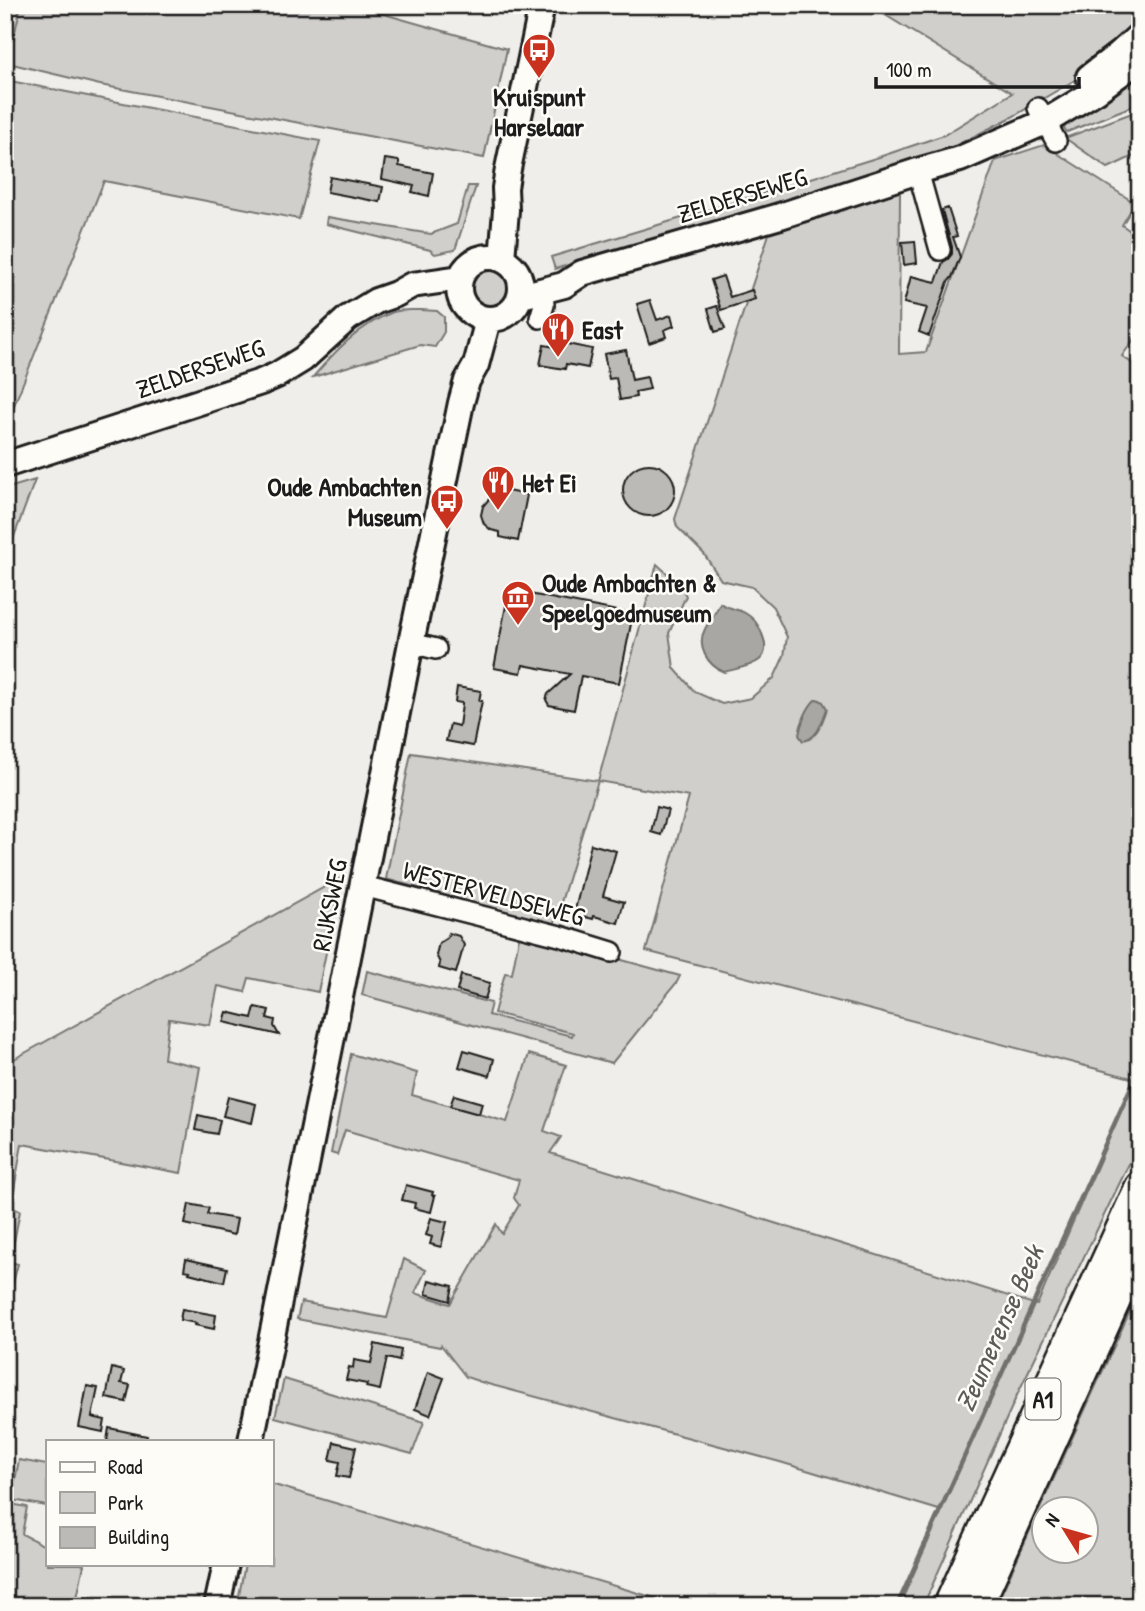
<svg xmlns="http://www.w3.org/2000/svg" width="1145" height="1611" font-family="'Patrick Hand',sans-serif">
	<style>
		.green { fill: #d0cfcc; stroke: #767674; stroke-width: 2; fill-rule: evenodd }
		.water { fill: #a8a7a3; stroke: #706f6d; stroke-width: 2 }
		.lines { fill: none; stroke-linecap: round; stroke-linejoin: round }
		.stream { stroke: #706f6d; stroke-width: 4.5 }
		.building { fill: #bbbab6; stroke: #1c1c1c; stroke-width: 2 }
		.minor-casing { stroke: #1c1c1c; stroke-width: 24 }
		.major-casing { stroke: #1c1c1c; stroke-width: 30 }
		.highway-casing { stroke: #1c1c1c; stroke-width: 33 }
		.minor { stroke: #fdfcf7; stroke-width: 19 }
		.major { stroke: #fdfcf7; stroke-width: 24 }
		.highway { stroke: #fdfcf7; stroke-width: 28 }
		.labels { text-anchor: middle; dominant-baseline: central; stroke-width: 5; stroke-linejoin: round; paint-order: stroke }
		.shield { fill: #fdfcf7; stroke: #605f5e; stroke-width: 2 }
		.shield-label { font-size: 24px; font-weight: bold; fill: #1c1c1c }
		.poi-label { font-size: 26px; font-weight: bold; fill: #1c1c1c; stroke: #fdfcf7; text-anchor: start }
		.street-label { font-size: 26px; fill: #1c1c1c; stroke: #fdfcf7 }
		.water-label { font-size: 28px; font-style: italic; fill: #5b5b59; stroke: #fdfcf7 }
	</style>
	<rect width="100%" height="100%" fill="#f0eeea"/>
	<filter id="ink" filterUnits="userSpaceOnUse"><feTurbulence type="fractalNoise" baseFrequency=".0143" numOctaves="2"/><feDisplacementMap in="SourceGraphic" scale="14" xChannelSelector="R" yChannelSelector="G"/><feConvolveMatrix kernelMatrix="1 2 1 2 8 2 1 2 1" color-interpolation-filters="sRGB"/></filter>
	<g filter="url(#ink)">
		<path class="green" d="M21 5H366V9L507 49 484 158 100 85 8 63Z
			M869 5H1140V29L1085 74 1012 117 945 151 555 269 551 257 705 211 879 157 944 135 1012 93Z
			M1140 67V103L1067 132C1063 128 1063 125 1064 120Z
			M5 80 320 141 299 219 104 181 5 428Z
			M1140 110V153L1108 168 1065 138Z
			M1044 145 1135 203 1122 225 1140 238V331L1122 356 1140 369V1141L1018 1393 923 1606H899L942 1511 780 1462 484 1383 466 1377 441 1345 440 1347 297 1319 301 1302 387 1318 404 1259 426 1270 415 1293 450 1304 496 1224 502 1234 519 1205 514 1198 519 1180 345 1130 337 1155 331 1153 351 1054 417 1073 412 1095 507 1122 529 1054 566 1065 544 1131 561 1137 550 1153 1037 1305 1135 1079 646 951 689 797 598 781 554 925 386 879 411 753 598 781 657 564 681 586 686 596 669 633 674 668 695 692 722 704 751 698 774 678 784 656 787 637 773 607 752 587 721 580 704 554 677 527 675 519 769 234 900 191 899 354 926 352 995 161Z
			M468 186H476L455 250 435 254 430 250 326 224 327 217 431 234 457 224Z
			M470 288a19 19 0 1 1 38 0a19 19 0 1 1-38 0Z
			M421 310 437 311 444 317V332L435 347 420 345 313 377C335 351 361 324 393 312 402 309 412 310 421 310Z
			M35 480 5 561V489Z
			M341 878 318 992 249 978 245 992 218 986 210 1025 169 1019 164 1059 200 1067 181 1173 22 1144 11 1207 20 1211 10 1262 18 1264 7 1305 5 1319V1064Z
			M520 932 680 976 677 982 612 1063 362 995 367 971 491 1003 488 1015 572 1036 573 1033 494 1013 505 973 512 974Z
			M1140 1289V1606H995L1003 1590ZM1044 1510H1086V1552H1044Z
			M284 1379 424 1422 412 1454 275 1417Z
			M19 1460 47 1465V1506L12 1500 11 1504 27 1507 22 1534 47 1547V1564H81L84 1565 77 1598H5V1479L15 1480Z
			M271 1484 682 1606H237L245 1564H271Z"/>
		<path class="water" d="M720 603C728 609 736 608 745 613 754 618 759 625 762 634 775 665 746 666 724 672 707 665 696 646 705 629 710 619 716 613 720 603Z
			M816 699C823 700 824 703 827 709 822 722 818 739 803 741L799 735C801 723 807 707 816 699Z"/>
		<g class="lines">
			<path class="stream" d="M897 1606 1140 1067"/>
		</g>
		<path class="building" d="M385 159 399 161V166L433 173 429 196 412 192 414 186 382 179Z
			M330 177 383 187 380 202 327 192Z
			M948 208 957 236 953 237 960 257 952 277 948 282 929 336 919 332 927 308 904 303 911 276 936 282 943 262 948 259 952 254V247L942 210Z
			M915 241 917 263 904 265 902 242Z
			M723 276 730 297 752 290 755 299 721 310 711 280Z
			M650 300 657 320 671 315 674 326 664 330 666 337 649 343 637 304Z
			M717 306 725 329 715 332 708 309Z
			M562 343 592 349 588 368 566 364 565 369 540 365 544 345 561 348Z
			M626 350 632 380 647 377 650 389 635 392 636 397 620 400 616 378 609 379 604 354Z
			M623 490a26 26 0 1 1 52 0a26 26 0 1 1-52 0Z
			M498 489 527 495 518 541 500 537V532L491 530 484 524 481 515 483 506 489 499 498 496Z
			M509 590 633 614 619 683 581 676 574 710 549 705 546 700 548 694 570 674 523 665 521 673 494 668Z
			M457 687 481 691 479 701H482L473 746 446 741 450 724 459 726 462 705V703L455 702Z
			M657 807 668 810 661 835 651 832Z
			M591 844 616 851 603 896 624 902 618 923 594 916 593 919 574 914Z
			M449 933 459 936 464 945 456 973 439 968 440 963 436 955 439 943 447 938Z
			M461 975 490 983 485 999 457 991Z
			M255 1007 269 1010 267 1018 275 1020 274 1026 279 1035 224 1022 227 1012 252 1018Z
			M464 1050 494 1059 490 1076 459 1067Z
			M454 1095 482 1103 479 1114 450 1106Z
			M228 1097 256 1104 252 1123 223 1116Z
			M198 1115 220 1120 217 1134 195 1130Z
			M406 1185 433 1192 432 1195 435 1196 431 1212 414 1208 415 1203 402 1200Z
			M189 1204 209 1208 207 1214 237 1219 234 1235 185 1224Z
			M431 1218 447 1222 441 1247 430 1244 432 1237 426 1235Z
			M186 1259 227 1268 224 1282 189 1273 190 1271 184 1270Z
			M429 1280 453 1286 450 1301 426 1294Z
			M182 1309 216 1315 214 1329 195 1325 196 1323 180 1320Z
			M375 1344 401 1350 399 1361 387 1358 380 1390 366 1387 367 1384 346 1380 349 1367 353 1368 354 1360 371 1363Z
			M112 1368 124 1371 121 1383 130 1385 126 1402 106 1398Z
			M428 1372 444 1378 430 1415 415 1409Z
			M87 1386 98 1388 92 1417 105 1420 103 1432 79 1427Z
			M109 1428 147 1436 146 1441H107Z
			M334 1442 356 1447 349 1478 337 1476 340 1462 330 1460Z"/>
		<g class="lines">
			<defs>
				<path id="minor" d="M1038 108 1056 141
					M918 171 940 250
					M540 318 544 305 543 291
					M411 643 436 649
					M363 886 560 936 612 952"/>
				<path id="major" d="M1089 77 1119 54 1140 35
					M459 288a31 31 0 1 1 62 0a31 31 0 1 1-62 0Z
					M502 259 506 210 505 188 508 169 542 5
					M521 296 564 285 582 273 780 216 918 171 960 159 1045 122 1096 91 1140 59
					M5 465 261 382 277 375 303 359 348 318 376 301 396 294 412 285 460 278
					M251 1441 411 643 461 403 467 381 476 365 488 320
					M217 1606 226 1564"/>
				<path id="highway" d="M948 1606 1140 1186
					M978 1606 1140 1247"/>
			</defs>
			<use href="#minor" class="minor-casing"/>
			<use href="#major" class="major-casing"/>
			<use href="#highway" class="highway-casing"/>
			<use href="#minor" class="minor"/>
			<use href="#major" class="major"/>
			<use href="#highway" class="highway"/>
		</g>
	</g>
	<defs>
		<symbol id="bus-pin" viewBox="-11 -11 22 30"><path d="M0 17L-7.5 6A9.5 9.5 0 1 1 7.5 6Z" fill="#c8321e" stroke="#fdfcf7"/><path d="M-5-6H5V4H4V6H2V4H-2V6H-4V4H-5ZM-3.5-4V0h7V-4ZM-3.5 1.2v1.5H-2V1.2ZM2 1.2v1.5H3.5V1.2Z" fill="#fff"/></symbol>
		<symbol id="restaurant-pin" viewBox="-11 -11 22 30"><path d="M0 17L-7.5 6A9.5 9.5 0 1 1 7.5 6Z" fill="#c8321e" stroke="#fdfcf7"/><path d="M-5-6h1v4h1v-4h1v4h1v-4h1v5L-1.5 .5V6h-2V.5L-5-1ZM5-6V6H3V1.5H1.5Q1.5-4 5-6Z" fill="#fff"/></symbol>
		<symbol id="museum-pin" viewBox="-11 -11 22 30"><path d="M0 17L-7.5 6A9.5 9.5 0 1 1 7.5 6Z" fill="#c8321e" stroke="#fdfcf7"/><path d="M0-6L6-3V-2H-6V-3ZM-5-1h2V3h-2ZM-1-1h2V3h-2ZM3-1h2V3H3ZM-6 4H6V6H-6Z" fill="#fff"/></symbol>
	</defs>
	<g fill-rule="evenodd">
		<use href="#bus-pin" x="520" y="31" width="38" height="52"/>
		<use href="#restaurant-pin" x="539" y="310" width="38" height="52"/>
		<use href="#restaurant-pin" x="479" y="463" width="38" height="52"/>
		<use href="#bus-pin" x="428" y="482" width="38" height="52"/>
		<use href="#museum-pin" x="499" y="578" width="38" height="52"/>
	</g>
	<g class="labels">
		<rect class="shield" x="1025.5" y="1378.5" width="35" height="41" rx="5"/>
		<g class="shield-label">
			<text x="1043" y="1399">A1</text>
		</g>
		<g class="poi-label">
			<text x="539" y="96" text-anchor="middle">Kruispunt<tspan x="539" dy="30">Harselaar</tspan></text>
			<text x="582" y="329">East</text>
			<text x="522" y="482">Het Ei</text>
			<text x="422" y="486" text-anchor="end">Oude Ambachten<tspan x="422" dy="30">Museum</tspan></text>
			<text x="542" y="582">Oude Ambachten &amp;<tspan x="542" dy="30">Speelgoedmuseum</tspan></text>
		</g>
		<g class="street-label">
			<text transform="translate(742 195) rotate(-17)">ZELDERSEWEG</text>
			<text transform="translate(200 368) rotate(-19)">ZELDERSEWEG</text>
			<text transform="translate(494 893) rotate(15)">WESTERVELDSEWEG</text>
			<text transform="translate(329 905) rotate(-79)">RIJKSWEG</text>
		</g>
		<g class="water-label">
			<text transform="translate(999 1328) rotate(-66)">Zeumerense Beek</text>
		</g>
	</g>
	<rect width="1145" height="1611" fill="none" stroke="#fdfcf7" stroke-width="28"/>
	<rect x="14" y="14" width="1117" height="1583" fill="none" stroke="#1c1c1c" stroke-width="2.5" filter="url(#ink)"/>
	<rect x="46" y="1440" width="228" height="126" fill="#fdfcf7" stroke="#a3a29f" stroke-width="2"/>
	<rect x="60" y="1462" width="35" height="10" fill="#fdfcf7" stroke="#a3a29f" stroke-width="2"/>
	<text x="108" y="1474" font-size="21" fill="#1c1c1c">Road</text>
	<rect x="60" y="1492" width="35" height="21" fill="#d0cfcc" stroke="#a3a29f" stroke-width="2"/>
	<text x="108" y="1510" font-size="21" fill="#1c1c1c">Park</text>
	<rect x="60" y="1527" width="35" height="21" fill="#bbbab6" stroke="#a3a29f" stroke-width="2"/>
	<text x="108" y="1544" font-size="21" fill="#1c1c1c">Building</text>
	<g transform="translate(1065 1530) rotate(307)"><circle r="33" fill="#fdfcf7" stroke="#a3a29f" stroke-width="2"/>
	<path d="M0-5L12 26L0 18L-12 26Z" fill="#c8321e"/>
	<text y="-10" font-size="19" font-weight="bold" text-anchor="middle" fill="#1c1c1c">N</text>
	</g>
	<path d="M876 77v10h203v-10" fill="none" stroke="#1c1c1c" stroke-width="3.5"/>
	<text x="886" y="77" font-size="21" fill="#1c1c1c" stroke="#fdfcf7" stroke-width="5" paint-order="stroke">100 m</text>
</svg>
